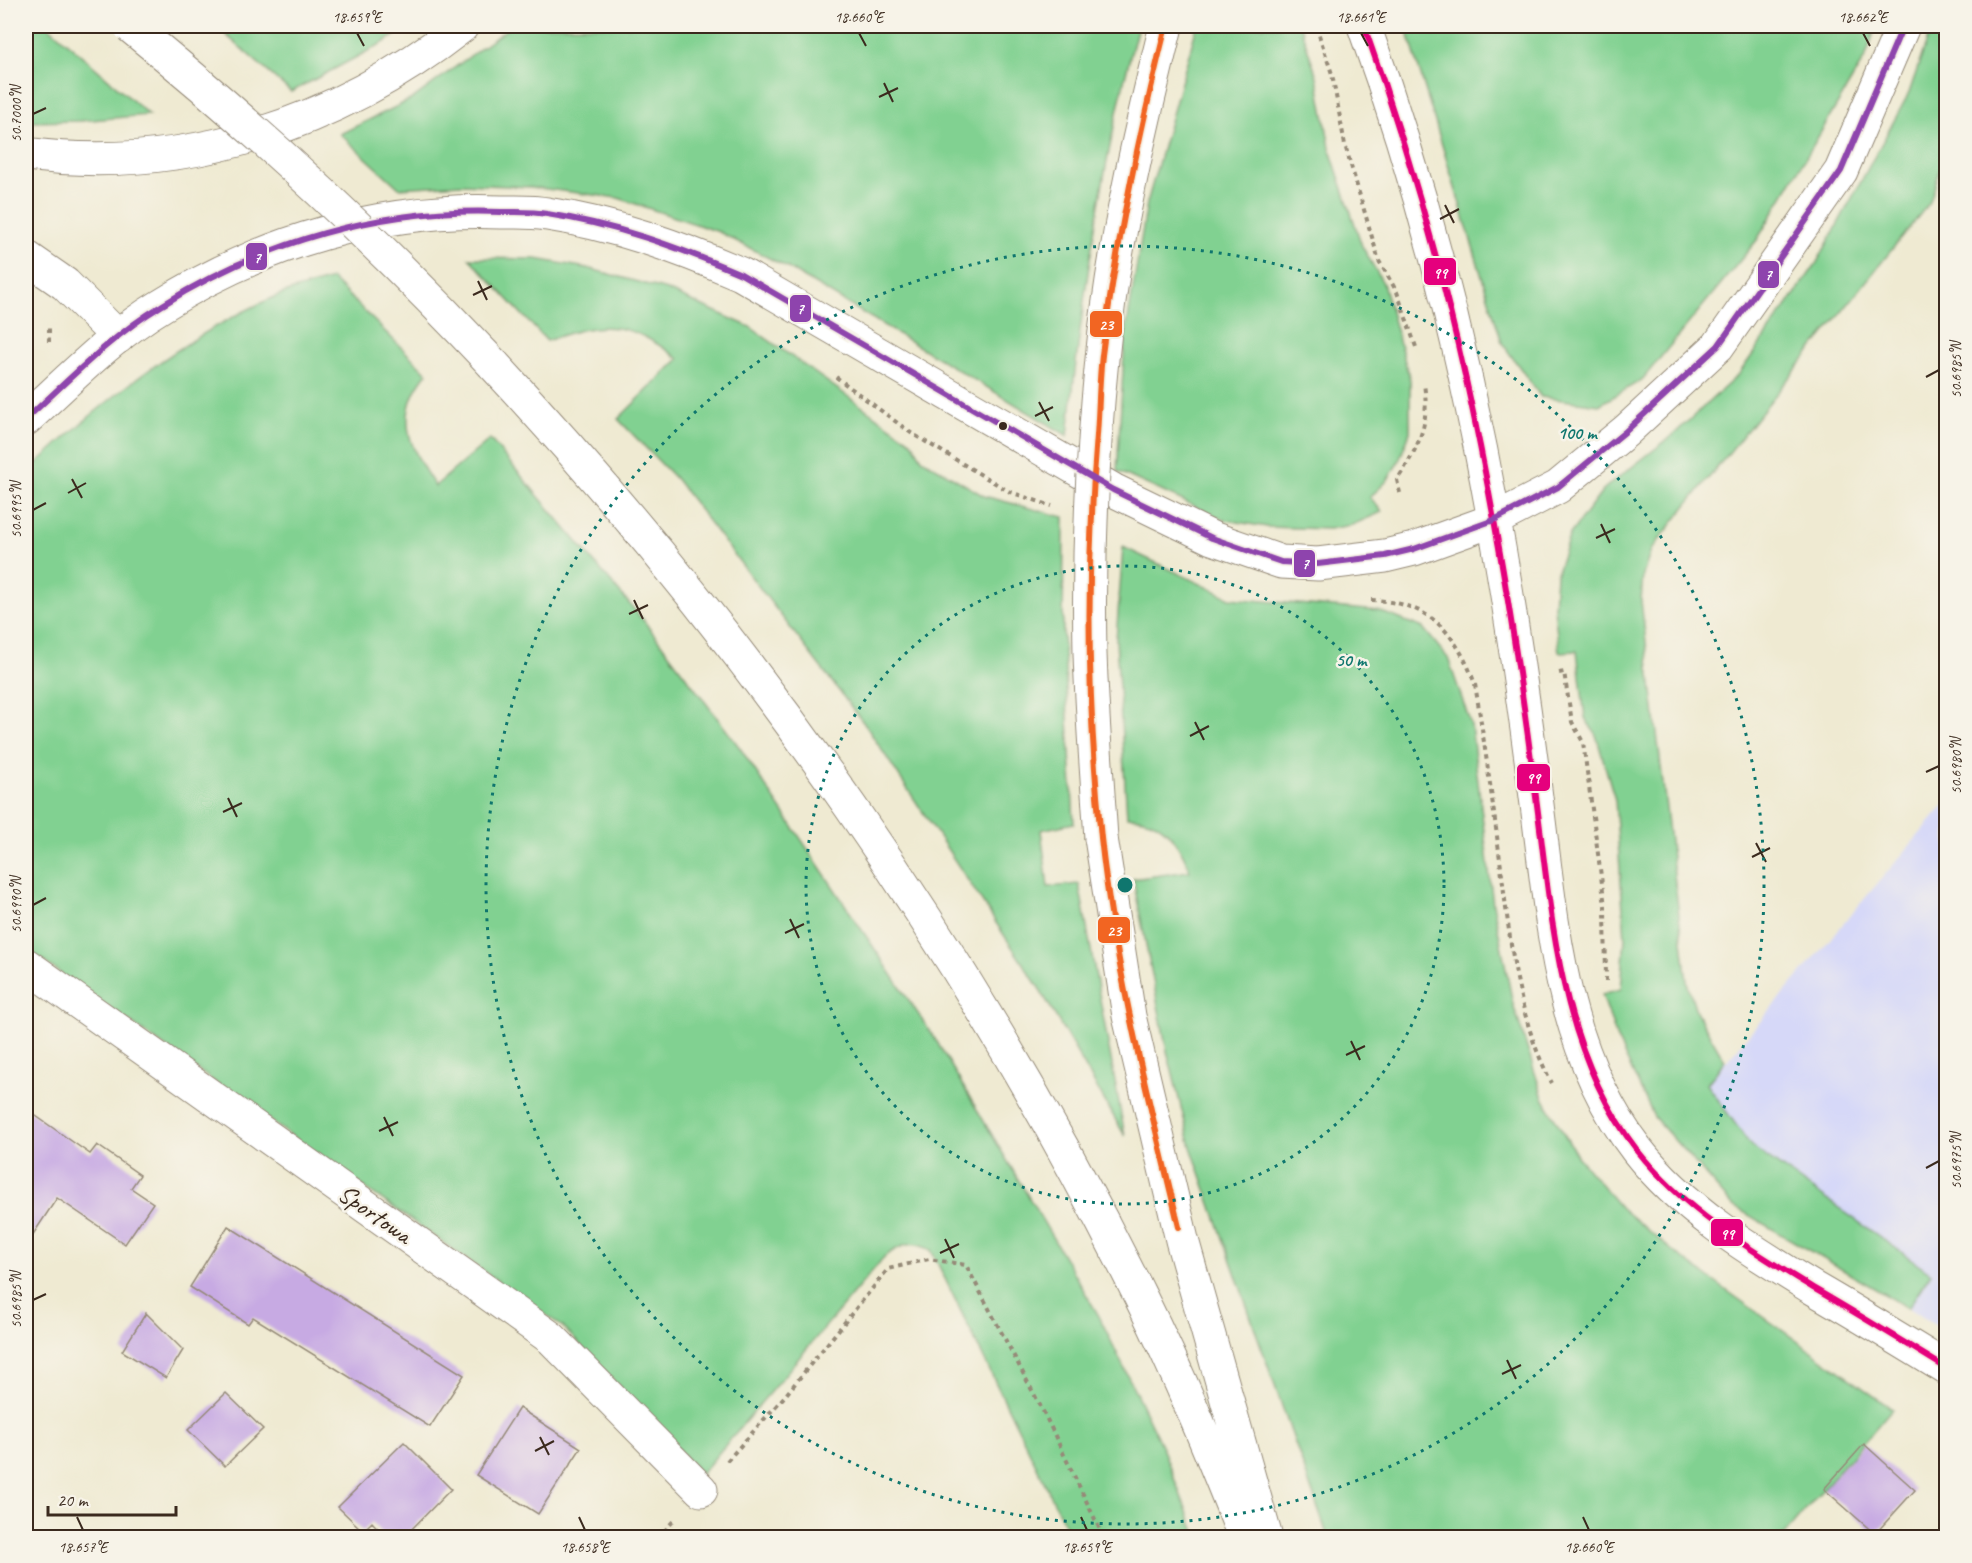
<svg xmlns="http://www.w3.org/2000/svg" width="1972" height="1563" font-family="Caveat,sans-serif">
	<style>
		.built { fill: #d6d8f8 }
		.green { fill: #81d191; stroke: #5e7e58; stroke-width: 1.5 }
		.building { fill: #c7aae3 }
		.lines { fill: none; stroke-linecap: round; stroke-linejoin: round }
		.minor-casing { stroke: #958a78; stroke-width: 35 }
		.tertiary-casing { stroke: #958a78; stroke-width: 35 }
		.trunk-casing { stroke: #958a78; stroke-width: 35 }
		.path { stroke: #958a78; stroke-width: 4; stroke-dasharray: 4.5 4.5; stroke-linecap: butt }
		.minor { stroke: #fff; stroke-width: 33 }
		.tertiary { stroke: #fff; stroke-width: 33 }
		.trunk { stroke: #fff; stroke-width: 33 }
		.trunk-bridge-casing { stroke: #958a78; stroke-width: 35; stroke-linecap: butt }
		.trunk-bridge { stroke: #fff; stroke-width: 33 }
		.bus-1-casing { stroke: #f7f3e8; stroke-width: 10 }
		.bus-2-casing { stroke: #f7f3e8; stroke-width: 10 }
		.bus-3-casing { stroke: #f7f3e8; stroke-width: 10 }
		.bus-1 { stroke: #e5007d; stroke-width: 6 }
		.bus-2 { stroke: #f26522; stroke-width: 6 }
		.bus-3 { stroke: #8e44ad; stroke-width: 6 }
		.ticks { fill: none; stroke: #3b2a1e; stroke-width: 2 }
		.ring { fill: none; stroke: #0f766e; stroke-width: 3; stroke-dasharray: 3 6 }
		.bus-dot { fill: #3b2a1e; stroke: #f7f3e8; stroke-width: 2 }
		.labels { text-anchor: middle; dominant-baseline: central; stroke-width: 5; stroke-linejoin: round; paint-order: stroke }
		.street-label { font-size: 26px; fill: #3b2a1e; stroke: #f7f3e8 }
		.centre { fill: #0f766e; stroke: #f7f3e8; stroke-width: 3 }
		.ring-label { font-size: 18px; text-anchor: middle; font-weight: bold; fill: #0f766e; stroke: #f7f3e8; stroke-width: 5; stroke-linejoin: round; paint-order: stroke }
		.line-badge { stroke: #f7f3e8; stroke-width: 2 }
		.badge-label { font-size: 16px; text-anchor: middle; font-weight: bold; fill: #fff }
		.neatline { fill: none; stroke: #3b2a1e; stroke-width: 2 }
		.ticks-label { font-size: 15px; text-anchor: middle; fill: #3b2a1e }
	</style>
	<rect width="100%" height="100%" fill="#f7f3e8"/>
	<filter id="ink" filterUnits="userSpaceOnUse"><feTurbulence type="fractalNoise" baseFrequency=".0167" numOctaves="2"/><feDisplacementMap in="SourceGraphic" scale="12" xChannelSelector="R" yChannelSelector="G"/><feConvolveMatrix kernelMatrix="1 2 1 2 8 2 1 2 1" color-interpolation-filters="sRGB"/></filter>
	<filter id="wash" filterUnits="userSpaceOnUse"><feTurbulence type="fractalNoise" baseFrequency=".008" numOctaves="4" result="noise"/><feDisplacementMap in="SourceGraphic" scale="24" xChannelSelector="R" yChannelSelector="G"/><feGaussianBlur stdDeviation="1.35" result="paint"/><feColorMatrix in="noise" values="0 0 0 0 0 0 0 0 0 0 0 0 0 0 0 0 0 1.4 0 .05"/><feComposite in="paint" operator="in"/></filter>
	<g filter="url(#wash)">
		<rect width="100%" height="100%" fill="#efead2"/>
		<path class="built" d="M1946 803V1332L1908 1308 1931 1273 1751 1146 1707 1084Z"/>
		<path class="green" d="M38 26H48L149 115 80 121 26 122V32Z
			M216 26H409L383 43 291 92Z
			M511 26H1138C1102 161 1082 297 1068 436L788 268 719 232 618 198 530 187 461 184 399 188 340 134 412 99Z
			M1197 26H1300L1317 77 1331 153 1362 246 1383 283 1410 380V432L1399 461 1387 481 1370 497 1382 512 1352 525 1329 529 1267 527 1225 520 1117 471 1125 337 1147 203Z
			M1406 26H1876L1866 56 1757 240 1642 380 1599 405 1541 397 1502 343Z
			M1932 26H1946L1945 153 1930 202 1651 550 1643 575 1641 601 1687 982 1696 1011 1725 1061 1707 1084 1751 1146 1931 1273 1908 1308 1733 1206 1654 1117 1617 1039 1602 994 1621 989 1625 938 1615 800 1596 735 1585 718 1577 651 1559 652 1554 608 1556 575 1570 534 1605 488 1673 435 1739 374 1816 264 1909 93Z
			M469 258 536 259 587 268 667 290 750 327 912 442 922 459 984 496 1064 517 1063 633 1074 823 1041 830 1048 887 1079 884 1125 1136 1041 991 866 726 675 478 618 419 679 359C630 322 604 319 547 341Z
			M332 279 427 373C394 413 408 447 435 486L490 439 644 621 740 748 937 1042 1099 1316 1162 1447 1197 1537H1071L931 1250C912 1240 903 1244 885 1256L701 1474 563 1327 26 949V473C101 403 184 335 279 295 296 288 314 284 332 279Z
			M1123 547 1230 598 1379 611 1423 628 1448 658 1471 725 1493 904 1513 1004 1543 1098 1577 1156 1621 1208 1680 1257 1892 1409 1782 1537H1328L1191 1147 1167 1051 1133 879 1190 871C1179 840 1162 817 1127 817L1116 640Z"/>
		<g id="blocks">
			<path class="building" d="M26 1109 90 1154 97 1145 140 1175 131 1188 153 1203 125 1244 57 1198 26 1245Z
				M228 1226 464 1375 430 1427 253 1317 248 1324 190 1287Z
				M146 1313 183 1350 166 1378 122 1351Z
				M226 1393 263 1429 225 1466 188 1430Z
				M519 1408 581 1448 538 1514 476 1475Z
				M404 1442 451 1489 403 1538H387L372 1522 363 1531 338 1507Z
				M1864 1444 1915 1490 1875 1534 1824 1489Z"/>
		</g>
	</g>
	<g filter="url(#ink)">
		<use href="#blocks" fill-opacity="0" stroke="#958a78" stroke-width="1.5"/>
		<g class="lines">
			<defs>
				<path id="minor" d="M26 257 65 284 118 337
					M26 965 551 1338 701 1490"/>
				<path id="tertiary" d="M1364 26C1422 186 1464 352 1494 520 1511 612 1524 704 1536 797 1552 918 1559 1049 1637 1150 1684 1210 1749 1249 1813 1288 1858 1314 1902 1341 1946 1368
					M26 419C69 380 111 336 161 306 262 242 382 207 501 212 516 212 532 211 547 214 614 224 678 247 741 274L1113 490 1212 538 1281 562 1318 564 1385 556 1414 549 1494 520 1558 487 1626 431 1718 346 1841 171 1903 26"/>
				<path id="trunk" d="M26 154C185 175 337 124 462 26
					M493 364C752 642 973 958 1141 1298 1180 1376 1213 1457 1245 1538
					M1101 838 1129 1016 1182 1240 1266 1538"/>
			</defs>
			<use href="#minor" class="minor-casing"/>
			<use href="#tertiary" class="tertiary-casing"/>
			<use href="#trunk" class="trunk-casing"/>
			<path class="path" d="M1316 26 1332 74 1345 145 1379 261 1397 292 1416 347
				M49 342V326
				M836 377 911 433 1010 492 1052 506
				M1400 493 1397 480C1419 446 1430 425 1424 384
				M1371 600C1429 602 1456 632 1475 684 1484 740 1492 796 1499 852 1509 927 1515 1016 1552 1083
				M1559 673 1564 672 1572 722 1583 742 1605 906 1606 981
				M727 1461 784 1397 888 1269 929 1259 966 1265 1044 1413 1104 1538
				M658 1538 676 1518"/>
			<use href="#minor" class="minor"/>
			<use href="#tertiary" class="tertiary"/>
			<use href="#trunk" class="trunk"/>
			<defs>
				<path id="trunk-bridge" d="M130 26C258 129 380 244 493 364
					M1101 838C1097 777 1092 715 1090 653 1088 555 1092 456 1102 359 1113 247 1139 135 1166 26"/>
			</defs>
			<use href="#trunk-bridge" class="trunk-bridge-casing"/>
			<use href="#trunk-bridge" class="trunk-bridge"/>
			<defs>
				<path id="bus-1" d="M1364 26C1422 186 1464 352 1494 520 1511 612 1524 704 1536 797 1552 918 1559 1049 1637 1150 1684 1210 1749 1249 1813 1288 1858 1314 1902 1341 1946 1368"/>
				<path id="bus-2" d="M1166 26C1139 134 1116 244 1102 355 1099 382 1099 408 1097 435 1086 568 1087 704 1101 838 1115 969 1148 1098 1179 1227"/>
				<path id="bus-3" d="M26 419C69 380 111 336 161 306 262 242 382 207 501 212 516 212 532 211 547 214 614 224 678 247 741 274L1113 490 1212 538 1281 562 1318 564 1385 556 1414 549 1494 520 1558 487 1626 431 1718 346 1841 171 1903 26"/>
			</defs>
			<use href="#bus-1" class="bus-1-casing"/>
			<use href="#bus-2" class="bus-2-casing"/>
			<use href="#bus-3" class="bus-3-casing"/>
			<use href="#bus-1" class="bus-1"/>
			<use href="#bus-2" class="bus-2"/>
			<use href="#bus-3" class="bus-3"/>
		</g>
	</g>
	<path class="ticks" d="M357 33 364 46M859 33 866 46M1361 33 1368 46M1863 33 1870 46M884 83 893 102M879 97 898 88M33 114 46 108M1445 205 1454 223M1440 219 1459 209M478 281 487 300M473 295 492 286M1926 377 1939 370M1039 402 1049 421M1035 416 1053 407M72 479 82 498M68 493 86 483M33 510 46 503M1601 524 1610 543M1596 538 1615 529M634 600 643 619M629 614 648 605M1195 722 1204 740M1190 736 1209 726M1926 772 1939 766M228 798 237 817M223 812 242 803M1756 843 1766 862M1752 857 1770 848M33 905 46 898M790 919 799 938M785 933 804 924M1351 1041 1360 1060M1346 1055 1365 1046M384 1117 393 1136M379 1131 398 1122M1926 1168 1939 1161M945 1239 954 1258M940 1253 959 1244M33 1300 46 1294M1507 1360 1516 1379M1502 1374 1521 1365M540 1437 549 1455M535 1451 554 1441M77 1517 83 1530M579 1517 585 1530M1081 1517 1087 1530M1583 1517 1589 1530"/>
	<g class="ring">
		<circle cx="1125" cy="885" r="319"/>
		<circle cx="1125" cy="885" r="639"/>
	</g>
	<circle class="bus-dot" cx="1003" cy="426" r="5"/>
	<g class="labels">
		<g class="street-label">
			<text transform="translate(375 1214) rotate(35)">Sportowa</text>
		</g>
	</g>
	<circle cx="1125" cy="885" r="9" class="centre"/>
	<g class="ring-label">
		<text x="1577" y="439">100 m</text>
		<text x="1351" y="666">50 m</text>
	</g>
	<g class="line-badge">
		<rect x="245" y="242" width="23" height="29" rx="6" fill="#8e44ad"/>
		<rect x="1423" y="257" width="34" height="29" rx="6" fill="#e5007d"/>
		<rect x="1757" y="260" width="23" height="29" rx="6" fill="#8e44ad"/>
		<rect x="789" y="294" width="23" height="29" rx="6" fill="#8e44ad"/>
		<rect x="1089" y="310" width="34" height="28" rx="6" fill="#f26522"/>
		<rect x="1293" y="549" width="23" height="29" rx="6" fill="#8e44ad"/>
		<rect x="1516" y="763" width="35" height="29" rx="6" fill="#e5007d"/>
		<rect x="1097" y="916" width="34" height="28" rx="6" fill="#f26522"/>
		<rect x="1710" y="1218" width="34" height="29" rx="6" fill="#e5007d"/>
	</g>
	<g class="badge-label">
		<text x="257" y="263">7</text>
		<text x="1440" y="278">99</text>
		<text x="1768" y="280">7</text>
		<text x="800" y="314">7</text>
		<text x="1106" y="330">23</text>
		<text x="1305" y="569">7</text>
		<text x="1533" y="783">99</text>
		<text x="1114" y="936">23</text>
		<text x="1727" y="1239">99</text>
	</g>
	<rect width="1972" height="1563" fill="none" stroke="#f7f3e8" stroke-width="66"/>
	<path d="M48 1506v9h128v-9" fill="none" stroke="#3b2a1e" stroke-width="3"/>
	<text x="57" y="1506" font-size="18" fill="#3b2a1e" stroke="#f7f3e8" stroke-width="4.5" paint-order="stroke">20 m</text>
	<rect x="33" y="33" width="1906" height="1497" class="neatline"/>
	<g class="ticks-label">
		<text x="357" y="22">18.659°E</text>
		<text x="859" y="22">18.660°E</text>
		<text x="1361" y="22">18.661°E</text>
		<text x="1863" y="22">18.662°E</text>
		<text transform="translate(16 114) rotate(-90)" y="5">50.7000°N</text>
		<text transform="translate(1956 370) rotate(-90)" y="5">50.6985°N</text>
		<text transform="translate(16 510) rotate(-90)" y="5">50.6995°N</text>
		<text transform="translate(1956 766) rotate(-90)" y="5">50.6980°N</text>
		<text transform="translate(16 905) rotate(-90)" y="5">50.6990°N</text>
		<text transform="translate(1956 1161) rotate(-90)" y="5">50.6975°N</text>
		<text transform="translate(16 1300) rotate(-90)" y="5">50.6985°N</text>
		<text x="83" y="1552">18.657°E</text>
		<text x="585" y="1552">18.658°E</text>
		<text x="1087" y="1552">18.659°E</text>
		<text x="1589" y="1552">18.660°E</text>
	</g>
</svg>
